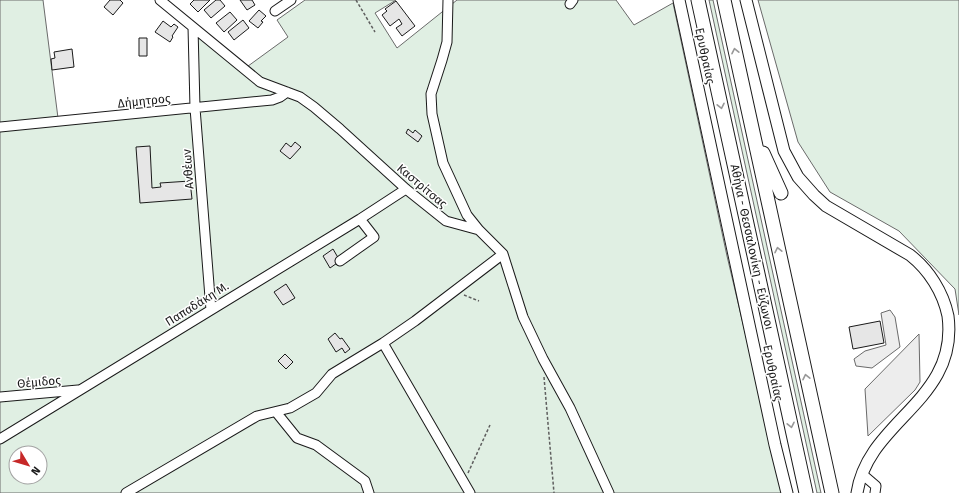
<svg xmlns="http://www.w3.org/2000/svg" width="959" height="493" font-family="'Fira Sans',sans-serif">
	<style>
		.green { fill: #e0efe3; stroke: #6a6a6a; fill-rule: evenodd }
		.parking { fill: #ededed; stroke: #6a6a6a }
		.building { fill: #e6e6e6; stroke: #1a1a1a }
		.lines { fill: none; stroke-linecap: round; stroke-linejoin: round }
		.minor-casing { stroke: #1a1a1a; stroke-width: 11 }
		.major-casing { stroke: #1a1a1a; stroke-width: 13 }
		.highway-casing { stroke: #1a1a1a; stroke-width: 15 }
		.path { stroke: #5f5f5f; stroke-width: 1.5; stroke-dasharray: 3 2; stroke-linecap: butt }
		.minor { stroke: #fff; stroke-width: 9 }
		.major { stroke: #fff; stroke-width: 11 }
		.highway { stroke: #fff; stroke-width: 13 }
		.oneway { stroke: #989898 }
		.labels { text-anchor: middle; dominant-baseline: central; stroke-width: 3; stroke-linejoin: round; paint-order: stroke }
		.street-label { font-size: 12px; fill: #1a1a1a; stroke: #fff }
	</style>
	<rect width="100%" height="100%" fill="#fff"/>
	<path class="green" d="M0 0H43L58 118 195 107 193 28 244 69 288 37 277 20 305 0H396L375 13 397 48 457 0H616L634 25 673 3 727 256 783 493H0ZM16 453H40V477H16Z
		M709 0H713L821 493H817Z
		M758 0H959V315L955 289 899 231 830 192 798 142Z"/>
	<path class="parking" d="M890 310 895 317 900 347 872 368 856 366 854 359 865 351 886 345 881 313Z
		M919 334 920 382 915 390 868 436 865 389Z"/>
	<path class="building" d="M110 0H120L123 3 113 15 104 7Z
		M194 0H210L198 12 190 4Z
		M216 0H220L225 6 211 18 204 10Z
		M240 0H252L255 5 247 10Z
		M396 1 415 26 402 36 396 28 402 24 399 19 390 26 382 15 387 11 385 9Z
		M259 10 266 16 261 21 263 22 258 28 249 21Z
		M230 12 237 20 224 32 216 23Z
		M243 20 249 28 234 40 228 32Z
		M163 21 171 27 174 24 178 27 172 36 173 37 170 42 155 32Z
		M139 38H147V56H139Z
		M72 49 74 67 52 70 51 59 55 58 54 52Z
		M408 129 413 133 415 130 422 136 418 142 406 133Z
		M295 142 301 147 290 159 280 151 286 143 291 147Z
		M150 146 152 188 161 187 160 183 190 181 192 199 140 203 136 147Z
		M333 249 340 261 330 268 323 256Z
		M286 284 295 298 283 305 274 292Z
		M880 321 884 343 853 349 849 327Z
		M335 333 340 339 342 338 350 349 345 353 342 348 336 352 328 339Z
		M285 354 293 362 286 369 278 361Z"/>
	<g class="lines">
		<defs>
			<path id="minor" d="M160 0 260 82 300 97 314 107 340 129 406 189 446 221 479 230 503 254 523 317 543 359 570 408 609 493
				M448 0 447 42 442 60 431 94 432 114 443 163 467 215 479 230
				M570 4 573 0
				M275 11 291 0
				M193 27 195 108 211 310
				M0 127 272 100 280 97 287 92
				M340 261 374 237 360 219
				M383 343 470 493
				M0 397 78 390
				M276 412 297 438 316 445 365 481 369 493
				M0 439 360 219 406 189
				M862 474 876 486 875 493
				M126 493 257 416 290 408 316 393 332 374 383 343 415 321 503 254"/>
			<path id="major" d="M679 0 775 445 787 493
				M746 0 784 151 798 177 814 195 826 206 910 255C929 270 943 292 948 316 959 401 868 420 857 493"/>
			<path id="highway" d="M698 0 806 493
				M724 0 832 493
				M763 153 781 193"/>
		</defs>
		<use href="#minor" class="minor-casing"/>
		<use href="#major" class="major-casing"/>
		<use href="#highway" class="highway-casing"/>
		<path class="path" d="M356 0 375 32
			M464 295 479 301
			M544 377 554 493
			M468 473 490 425"/>
		<use href="#minor" class="minor"/>
		<use href="#major" class="major"/>
		<use href="#highway" class="highway"/>
	</g>
	<defs><path id="oneway-chevron" d="M-2-3.5L2.5 0L-2 3.5" fill="none" stroke-width="1.6" stroke-linecap="round" stroke-linejoin="round"/></defs>
	<g class="oneway">
		<use href="#oneway-chevron" transform="translate(735 51) rotate(-102)"/>
		<use href="#oneway-chevron" transform="translate(721 106) rotate(78)"/>
		<use href="#oneway-chevron" transform="translate(778 250) rotate(-102)"/>
		<use href="#oneway-chevron" transform="translate(806 377) rotate(-102)"/>
		<use href="#oneway-chevron" transform="translate(791 425) rotate(78)"/>
	</g>
	<g class="labels">
		<g class="street-label">
			<text transform="translate(705 56) rotate(78)">Ερυθραίας</text>
			<text transform="translate(144 101) rotate(-6)">Δήμητρος</text>
			<text transform="translate(188 169) rotate(-94)">Ανθέων</text>
			<text transform="translate(422 186) rotate(40)">Καστρίτσας</text>
			<text transform="translate(752 247) rotate(78)">Αθήνα - Θεσσαλονίκη - Εύζωνοι</text>
			<text transform="translate(197 304) rotate(-32)">Παπαδάκη Μ.</text>
			<text transform="translate(773 373) rotate(78)">Ερυθραίας</text>
			<text transform="translate(39 382) rotate(-5)">Θέμιδος</text>
		</g>
	</g>
	<g transform="translate(28 465) rotate(128)"><circle r="19" fill="#ffffff" stroke="#a3a3a3"/>
	<path d="M0-3L7 15L0 10L-7 15Z" fill="#c62828"/>
	<text y="-6" font-size="11" font-weight="bold" text-anchor="middle" fill="#1a1a1a">N</text>
	</g>
</svg>
